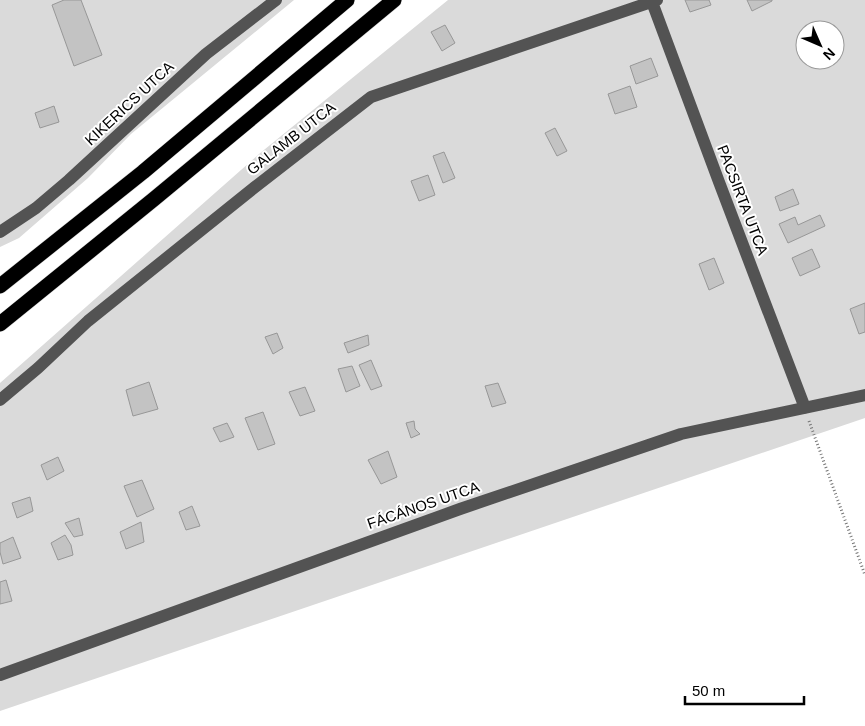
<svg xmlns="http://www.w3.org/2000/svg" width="865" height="726" font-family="Arial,sans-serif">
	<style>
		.green { fill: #dadada; fill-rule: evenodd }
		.building { fill: #c3c3c3; stroke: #979797 }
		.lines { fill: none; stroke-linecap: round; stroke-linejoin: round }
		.highway-casing { stroke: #dbdbdb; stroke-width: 16 }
		.path { stroke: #757575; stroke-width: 3; stroke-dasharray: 1 2.5; stroke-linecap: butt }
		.minor { stroke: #535353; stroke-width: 12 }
		.highway { stroke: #000; stroke-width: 15 }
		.labels { text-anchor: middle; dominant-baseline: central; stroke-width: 4; stroke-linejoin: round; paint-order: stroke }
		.street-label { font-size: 15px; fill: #000; stroke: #fff }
	</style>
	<rect width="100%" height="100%" fill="#fff"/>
	<path class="green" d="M0 0H294L131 134 88 178 19 238 0 247Z
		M448 0H865V418L0 711V383L259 154ZM805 30H835V60H805Z"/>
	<path class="building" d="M64 0H81L102 55 74 66 52 5Z
		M685 0H709L711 5 690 12Z
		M747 0H772V1L752 11Z
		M445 25 455 43 442 51 431 32Z
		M651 58 658 76 636 84 630 66Z
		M630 86 637 107 615 114 608 94Z
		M54 106 59 122 40 128 35 113Z
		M555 128 567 151 557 156 545 133Z
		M444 152 455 178 443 183 433 156Z
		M428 175 435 195 419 201 411 181Z
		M793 189 799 204 780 211 775 197Z
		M820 215 825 226 788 243 779 224 795 217 798 225Z
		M812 249 820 267 800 276 792 258Z
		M714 258 724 283 709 290 699 264Z
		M865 303V332L859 334 850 309Z
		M277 333 283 348 273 354 265 337Z
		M368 335 369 345 348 353 344 343Z
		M371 360 382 386 371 390 359 365Z
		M352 366 360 386 346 392 338 369Z
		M149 382 158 409 133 416 126 390Z
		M498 383 506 403 492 407 485 386Z
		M305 387 315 411 300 416 289 392Z
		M263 412 275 444 258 450 245 418Z
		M414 421 415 429 420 434 411 438 406 423Z
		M227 423 234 437 220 442 213 428Z
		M388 451 397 477 381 484 368 460Z
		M58 457 64 471 47 480 41 465Z
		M142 480 154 509 137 517 124 486Z
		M30 497 33 511 17 518 12 503Z
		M192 506 200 526 186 530 179 512Z
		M79 518 83 535 74 537 65 523Z
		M141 522 144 542 126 549 120 532Z
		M65 535 71 545 73 555 58 560 51 543Z
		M13 537 21 558 3 564 0 552V543Z
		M6 580 12 601 0 604V582Z"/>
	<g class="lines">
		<defs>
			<path id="highway" d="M0 286 143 172 347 0
				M0 324 154 199 394 0"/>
		</defs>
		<use href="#highway" class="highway-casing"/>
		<path class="path" d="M809 421 865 575"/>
		<path class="minor" d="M652 2 719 182 805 408
			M0 232 36 208 69 180 206 54 276 0
			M0 400 38 368 88 321 255 187 371 97 657 0
			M0 675 460 509 681 434 865 395"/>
		<use href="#highway" class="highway"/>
	</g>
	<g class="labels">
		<g class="street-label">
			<text transform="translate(129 103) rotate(-43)">KIKERICS UTCA</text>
			<text transform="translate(291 138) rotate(-38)">GALAMB UTCA</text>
			<text transform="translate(743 200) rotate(69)">PACSIRTA UTCA</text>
			<text transform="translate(423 505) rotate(-19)">FÁCÁNOS UTCA</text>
		</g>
	</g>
	<g transform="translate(820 45) rotate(135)"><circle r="24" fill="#ffffff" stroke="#999999"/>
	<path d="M0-4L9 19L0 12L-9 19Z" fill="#000000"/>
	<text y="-8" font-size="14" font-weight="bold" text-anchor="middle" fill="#000000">N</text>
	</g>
	<path d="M685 696v8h119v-8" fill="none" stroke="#000000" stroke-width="2.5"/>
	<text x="692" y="696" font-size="15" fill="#000000" stroke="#ffffff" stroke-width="4" paint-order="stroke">50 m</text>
</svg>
